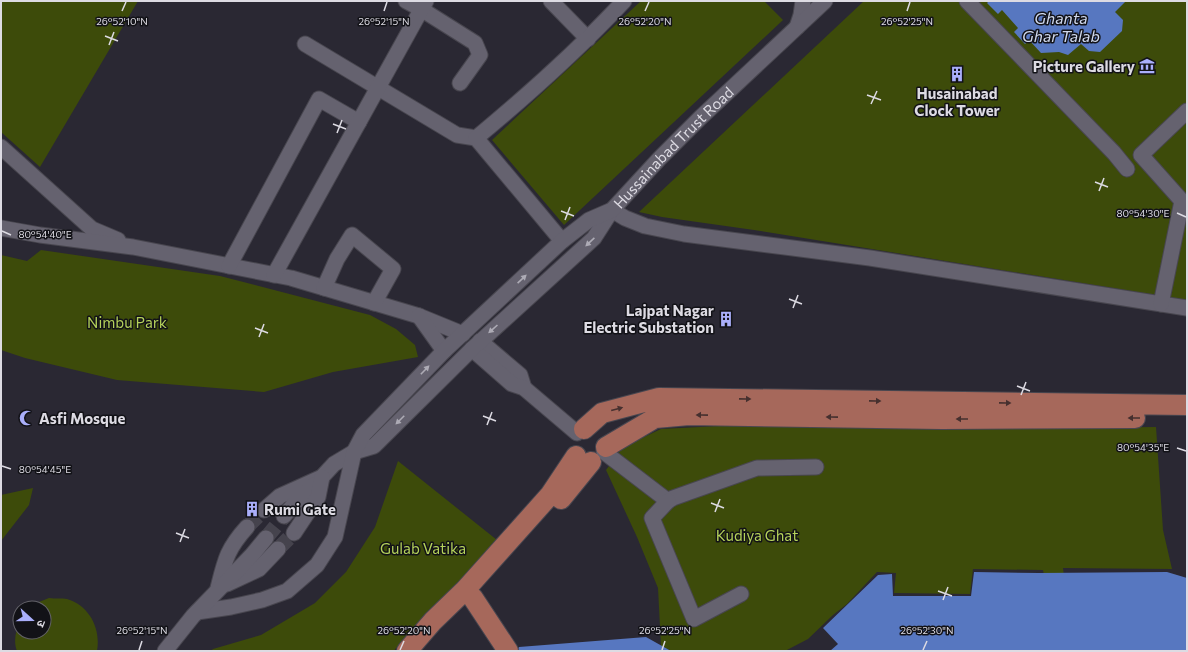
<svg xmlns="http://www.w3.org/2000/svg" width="1188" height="652" font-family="Commissioner,'Noto Sans Devanagari',sans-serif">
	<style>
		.green { fill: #3d4b0a }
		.water { fill: #5777c0 }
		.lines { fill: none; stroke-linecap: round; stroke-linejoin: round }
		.minor-tunnel { stroke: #45434d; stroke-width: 15; stroke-dasharray: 15 8; stroke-linecap: butt }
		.minor-casing { stroke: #48464f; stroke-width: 17 }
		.major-casing { stroke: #48464f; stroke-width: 22 }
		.minor { stroke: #65626f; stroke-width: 15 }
		.major { stroke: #a6685b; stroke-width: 20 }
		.oneway { fill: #adabb5 }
		.oneway2 { fill: #46302f }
		.ticks { fill: none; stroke: #dddbe3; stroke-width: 1.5 }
		.labels { text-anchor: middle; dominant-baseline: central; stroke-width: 3; stroke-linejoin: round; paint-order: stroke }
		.poi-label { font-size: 15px; font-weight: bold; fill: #dddbe3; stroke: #121217; text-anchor: end }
		.street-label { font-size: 15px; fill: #dddbe3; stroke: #121217 }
		.park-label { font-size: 15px; fill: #b5d25b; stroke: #121217 }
		.water-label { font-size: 16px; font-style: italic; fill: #d0d9ee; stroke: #121217 }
		.ticks-label { font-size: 10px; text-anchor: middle; fill: #dddbe3; stroke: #121217; stroke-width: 3; stroke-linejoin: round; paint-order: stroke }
	</style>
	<rect width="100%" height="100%" fill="#2a2833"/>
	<path class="green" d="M1 1H138L40 167 1 132Z
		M641 1H764L783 20 564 225 492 140Z
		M864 1H1187V300L754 230 662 217 639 212Z
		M41 250 220 276 370 315 396 329 415 345 418 357 333 372 264 392 117 380 25 358 1 350V255L27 261Z
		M758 424 981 429 1156 427 1163 530 1172 569 1063 568 1065 584 1046 585 1043 570 973 569 970 594 894 593 896 573 877 572 847 604 833 615 808 639 785 651H672L661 646 658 588 637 537 606 470 623 447 661 429Z
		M398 461 502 544 396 648 394 651H211L213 649 261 635 315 603 346 572 375 527Z
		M33 488 29 505 1 541V495Z
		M49 598C55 599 62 598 67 599 90 606 101 629 97 651H17C13 641 16 630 20 621V632H44V608H30L34 604Z"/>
	<path class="water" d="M989 1H1126L1115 12 1123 20 1122 31 1100 52 1089 51 1081 44 1068 55 1059 52 1041 53 1029 40 1025 44 1014 32 1018 28 1002 10 998 14 987 3Z
		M974 572 1039 573 1167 572 1187 578V651H830L838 644 823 628 878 575 892 574 893 596H971Z
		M646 637 671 651H517L519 647Z"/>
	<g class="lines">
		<path class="minor-tunnel" d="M247 527 264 510
			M266 538 284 516
			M278 549 294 533"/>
		<defs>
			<g id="minor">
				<path d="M406 1 421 9 475 43 480 55 460 83"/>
				<path d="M551 1 588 39"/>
				<path d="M967 1 1114 153 1127 169"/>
				<path d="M797 27 801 15 803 1"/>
				<path d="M305 44 457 135 476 138"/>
				<path d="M1 147 92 229 118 240"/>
				<path d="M612 210 625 218 645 226 684 234 870 258 1187 308"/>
				<path d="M1 228 40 235 133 247 291 278 419 316 463 334"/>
				<path d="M562 241 476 138C528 95 578 50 624 1"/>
				<path d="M229 266 319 99 359 122"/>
				<path d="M274 275 426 1"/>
				<path d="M324 288 337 259 352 235 393 269 374 303"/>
				<path d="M1161 304 1182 201 1141 155 1187 111"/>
				<path d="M419 316 444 351"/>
				<path d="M480 341 520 375 524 388"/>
				<path d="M472 349 512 384 524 388 577 433"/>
				<path d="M604 452 668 501 673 498 757 468 816 467"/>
				<path d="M668 501 652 518 694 619 741 594"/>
				<path d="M264 510 280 496 322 477 334 464 354 452 374 446 472 349 594 238 612 210"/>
				<path d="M284 516 294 504 314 485"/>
				<path d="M294 533 318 497 322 477"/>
				<path d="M227 584 259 569 278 549"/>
				<path d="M218 588C225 560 227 549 247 527"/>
				<path id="s1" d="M197 612 231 607 262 600 287 591 317 565 335 537 354 452 363 435 444 351 562 241 589 220 612 210 659 159 700 118 825 1"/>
				<path d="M165 651 193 616 252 555 266 538"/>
			</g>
			<path id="major" d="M584 429 602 413 659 398 1187 405
				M606 447 655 418 689 415 942 419 1135 418
				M561 499 591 462
				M465 590 473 598 508 651
				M407 651 433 621 465 590 550 495 576 456"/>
		</defs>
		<use href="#minor" class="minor-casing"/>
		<use href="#major" class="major-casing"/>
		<use href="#minor" class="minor"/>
		<use href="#major" class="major"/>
	</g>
	<defs><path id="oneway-solid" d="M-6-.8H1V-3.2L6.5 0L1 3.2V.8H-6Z"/></defs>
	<g class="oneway">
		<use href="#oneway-solid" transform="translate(590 242) rotate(137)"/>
		<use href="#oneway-solid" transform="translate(522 279) rotate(-43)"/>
		<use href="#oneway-solid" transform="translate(493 329) rotate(138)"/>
		<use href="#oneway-solid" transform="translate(425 370) rotate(-46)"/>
		<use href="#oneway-solid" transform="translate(400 420) rotate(135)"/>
	</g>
	<g class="oneway2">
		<use href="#oneway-solid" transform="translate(745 399) rotate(1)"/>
		<use href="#oneway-solid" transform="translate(875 401) rotate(1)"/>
		<use href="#oneway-solid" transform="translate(1005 403) rotate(1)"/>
		<use href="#oneway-solid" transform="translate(617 409) rotate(-15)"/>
		<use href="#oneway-solid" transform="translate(702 415) rotate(-179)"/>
		<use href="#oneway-solid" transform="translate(832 417) rotate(-179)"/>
		<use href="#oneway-solid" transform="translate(1134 418) rotate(180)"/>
		<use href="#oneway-solid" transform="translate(962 419) rotate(180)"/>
	</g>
	<path class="ticks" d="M122 11 126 2M384 11 387 2M645 11 649 2M907 11 910 2M105 36 118 41M109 45 114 32M867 95 881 100M871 104 877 91M333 124 346 129M337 133 342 120M1095 182 1108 187M1099 191 1104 178M561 211 574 216M1177 213 1186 217M565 220 570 207M2 231 11 235M789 299 802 304M793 308 798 295M255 328 268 333M259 337 264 324M1017 386 1030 391M1021 395 1026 382M483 416 496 421M487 425 492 412M1177 448 1186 451M2 466 11 469M711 503 724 508M715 512 720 499M176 533 189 538M180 542 185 529M938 591 952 596M943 600 948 587M139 650 142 641M400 650 404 641M662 650 665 641M923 650 927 641"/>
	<defs>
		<symbol id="museum-bare" viewBox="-9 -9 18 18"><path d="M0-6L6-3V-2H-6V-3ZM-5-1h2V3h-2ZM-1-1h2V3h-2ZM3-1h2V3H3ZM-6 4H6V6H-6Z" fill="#aaaffb" stroke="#121217" stroke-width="2.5" paint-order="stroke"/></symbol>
		<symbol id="building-bare" viewBox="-9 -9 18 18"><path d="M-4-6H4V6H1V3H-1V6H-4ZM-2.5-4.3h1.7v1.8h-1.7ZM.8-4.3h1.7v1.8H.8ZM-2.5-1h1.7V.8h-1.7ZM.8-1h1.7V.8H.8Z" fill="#aaaffb" stroke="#121217" stroke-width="2.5" paint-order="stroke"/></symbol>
		<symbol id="mosque-bare" viewBox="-9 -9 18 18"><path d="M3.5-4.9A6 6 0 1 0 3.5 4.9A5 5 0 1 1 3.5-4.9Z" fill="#aaaffb" stroke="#121217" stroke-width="2.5" paint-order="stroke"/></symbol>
	</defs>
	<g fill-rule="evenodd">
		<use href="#museum-bare" x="1136" y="55" width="22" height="22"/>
		<use href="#building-bare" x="946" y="63" width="22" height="22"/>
		<use href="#building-bare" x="715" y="308" width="22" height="22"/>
		<use href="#mosque-bare" x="16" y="407" width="22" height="22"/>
		<use href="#building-bare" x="241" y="498" width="22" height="22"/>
	</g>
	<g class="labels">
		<g class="poi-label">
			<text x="1135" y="66">Picture Gallery</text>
			<text x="957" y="93" text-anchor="middle">Husainabad<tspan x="957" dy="17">Clock Tower</tspan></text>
			<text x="714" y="310">Lajpat Nagar<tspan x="714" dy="17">Electric Substation</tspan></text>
			<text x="39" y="418" text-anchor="start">Asfi Mosque</text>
			<text x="264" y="509" text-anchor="start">Rumi Gate</text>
		</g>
		<g class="street-label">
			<text stroke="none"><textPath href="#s1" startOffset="697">Hussainabad Trust Road</textPath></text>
		</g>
		<g class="park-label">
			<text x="127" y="322">Nimbu Park</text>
			<text x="757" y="535">Kudiya Ghat</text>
			<text x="423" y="548">Gulab Vatika</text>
		</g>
		<g class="water-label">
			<text x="1061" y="17">Ghanta<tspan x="1061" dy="18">Ghar Talab</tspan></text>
		</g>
	</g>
	<g class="ticks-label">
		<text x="122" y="25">26°52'10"N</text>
		<text x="384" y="25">26°52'15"N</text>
		<text x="645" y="25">26°52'20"N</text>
		<text x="907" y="25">26°52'25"N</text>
		<text x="1143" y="217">80°54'30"E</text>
		<text x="45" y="238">80°54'40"E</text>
		<text x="1143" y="451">80°54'35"E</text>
		<text x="45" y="473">80°54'45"E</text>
		<text x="142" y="634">26°52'15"N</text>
		<text x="404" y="634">26°52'20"N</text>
		<text x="665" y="634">26°52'25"N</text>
		<text x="927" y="634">26°52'30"N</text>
	</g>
	<rect width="1188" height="652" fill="none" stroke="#dddbe3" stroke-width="4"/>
	<g transform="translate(32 620) rotate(111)"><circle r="19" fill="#121217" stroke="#636269"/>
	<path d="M0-3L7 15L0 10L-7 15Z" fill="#aaaffb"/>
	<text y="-6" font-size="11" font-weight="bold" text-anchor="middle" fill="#dddbe3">उ</text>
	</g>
</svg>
